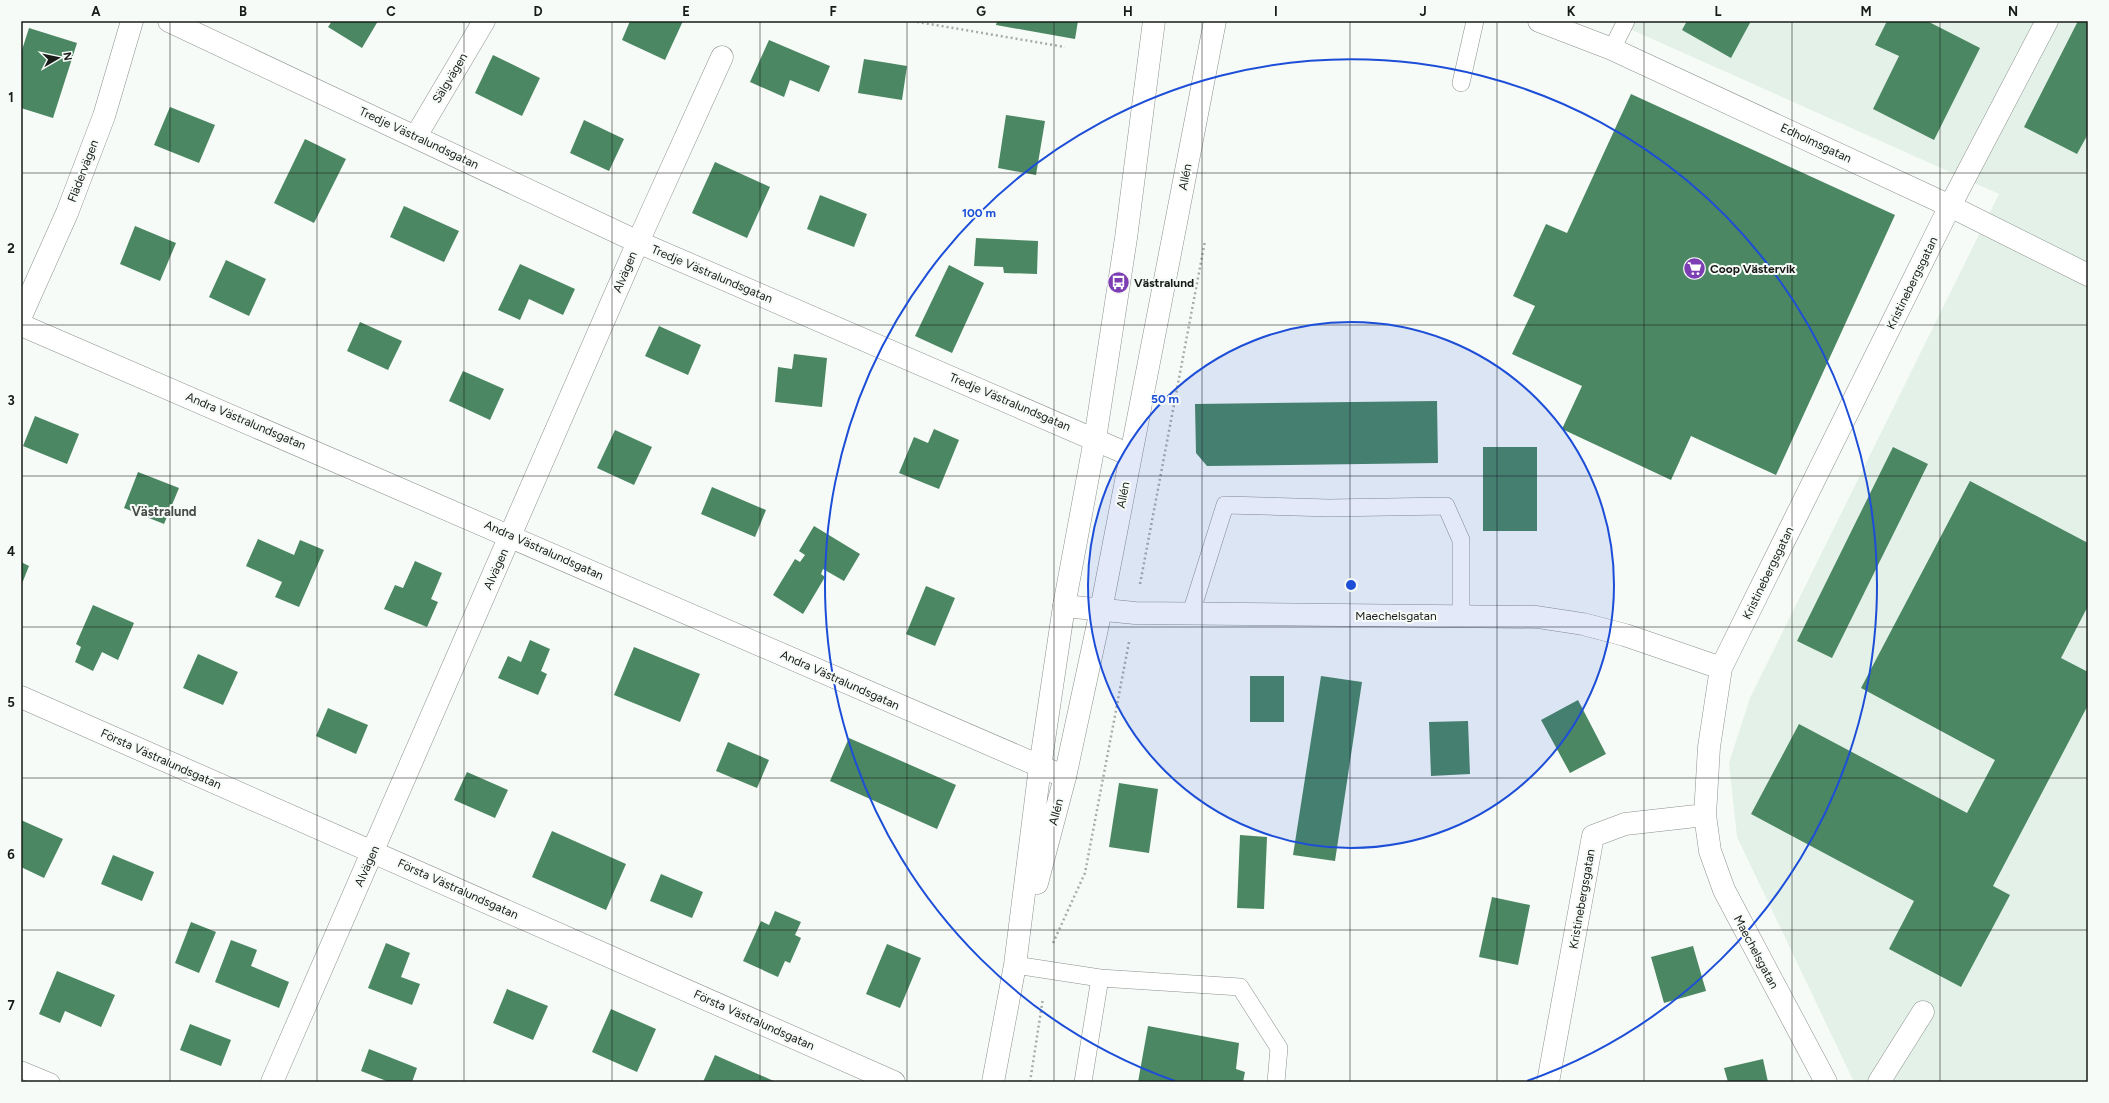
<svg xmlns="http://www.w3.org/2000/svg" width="2109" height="1103" font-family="Figtree,sans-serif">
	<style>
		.built { fill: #e4f1e8 }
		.building { fill: #4b8762 }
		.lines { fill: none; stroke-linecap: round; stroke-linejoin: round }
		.lane-casing { stroke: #8c918e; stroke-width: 18 }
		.street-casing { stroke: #8c918e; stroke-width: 23 }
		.secondary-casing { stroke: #8c918e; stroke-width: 23 }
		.path { stroke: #a8aca8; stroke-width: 2.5; stroke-dasharray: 2 3; stroke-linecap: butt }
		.lane { stroke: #fff; stroke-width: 17 }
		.street { stroke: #fff; stroke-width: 22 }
		.secondary { stroke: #fff; stroke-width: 22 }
		.grid { fill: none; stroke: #191b19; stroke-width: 1; stroke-opacity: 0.55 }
		.ring { fill: none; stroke: #1d4ed8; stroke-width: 2 }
		.labels { text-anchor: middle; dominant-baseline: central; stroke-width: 4; stroke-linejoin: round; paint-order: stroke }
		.street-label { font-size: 12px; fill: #191b19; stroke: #f6fbf7 }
		.poi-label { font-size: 12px; font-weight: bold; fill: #191b19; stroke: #f6fbf7; text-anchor: start }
		.neighbourhood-label { font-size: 13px; font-weight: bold; fill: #484c49; stroke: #f6fbf7 }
		.centre { fill: #1d4ed8; stroke: #f6fbf7; stroke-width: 2 }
		.ring-label { font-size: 12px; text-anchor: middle; font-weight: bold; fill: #1d4ed8; stroke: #f6fbf7; stroke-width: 4; stroke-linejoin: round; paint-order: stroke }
		.neatline { fill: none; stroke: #191b19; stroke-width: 1.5 }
		.grid-label { font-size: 13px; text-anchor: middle; font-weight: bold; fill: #191b19 }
	</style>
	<rect width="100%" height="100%" fill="#f6fbf7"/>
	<path class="built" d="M1612 21H2088V1082H1854L1737 837 1729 763 1750 698 1999 194Z"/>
	<path class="building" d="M332 21H378L362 48 328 27Z
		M630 21H683L665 60 622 40Z
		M997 21H1078L1075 39 996 25Z
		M1687 21H1751L1731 58 1682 30Z
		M1887 21H1927L1980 48 1934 140 1873 109 1899 56 1875 45Z
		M2078 21H2088V134L2077 154 2024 127Z
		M29 28 77 43 53 118 21 108V53Z
		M769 40 830 66 819 92 790 80 784 97 750 82Z
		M493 55 540 78 522 116 475 93Z
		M864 59 907 66 902 100 858 93Z
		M1631 94 1895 215 1776 475 1691 436 1671 480 1562 429 1582 386 1512 354 1535 306 1513 296 1546 224 1567 233Z
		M170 107 215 125 199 163 154 145Z
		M1006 115 1045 121 1036 175 998 168Z
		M584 120 624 139 609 171 570 153Z
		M305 139 346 159 314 223 274 203Z
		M715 162 770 187 747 238 692 213Z
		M820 195 867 214 854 247 807 229Z
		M404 206 459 231 444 262 390 237Z
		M135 226 176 243 160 281 120 264Z
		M976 238 1038 241 1037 274 1004 273 1003 267 974 266Z
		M226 260 266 279 249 316 209 297Z
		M520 264 575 289 563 315 529 299 520 320 498 310Z
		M949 265 984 283 952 353 915 336Z
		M360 322 402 341 388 370 347 351Z
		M659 326 701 345 688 375 645 356Z
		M794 354 827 358 822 407 775 402 778 367 792 369Z
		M463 371 504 389 490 420 449 401Z
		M1437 401 1438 463 1207 466 1196 453 1195 404Z
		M35 416 79 434 67 464 23 446Z
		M934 429 959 440 939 489 899 473 914 437 928 443Z
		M615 430 652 447 634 485 597 468Z
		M1483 447H1537V531H1483Z
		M1893 447 1928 464 1832 658 1797 641Z
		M138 472 179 488 164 524 124 508Z
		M1970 481 2088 543V606L2061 658 2088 672V705L1993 886 2010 895 1961 987 1889 949 1914 901 1751 814 1799 724 1967 813 1995 760 1861 688Z
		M712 487 766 510 755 537 701 514Z
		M814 526 860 554 844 581 823 569 821 574 825 577 803 614 773 595 795 559 800 562 805 555 799 551Z
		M258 539 294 555 300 540 324 550 299 607 275 597 282 582 246 566Z
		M415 561 442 573 431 599 438 602 427 627 384 609 395 585 403 588Z
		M21 562 29 566 21 586Z
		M926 586 955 598 935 646 906 634Z
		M93 605 134 623 118 660 102 652 93 671 75 662 81 647 76 644Z
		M530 640 550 649 541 671 547 674 538 695 498 678 508 656 521 662Z
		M634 647 700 674 680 722 614 695Z
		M198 654 238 672 223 705 183 688Z
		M1250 676H1284V722H1250Z
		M1321 676 1362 682 1335 861 1293 855Z
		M1578 700 1606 754 1570 773 1541 720Z
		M328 708 368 725 356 754 316 736Z
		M1468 721 1470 774 1431 776 1429 722Z
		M849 738 956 785 937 829 830 781Z
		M728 742 769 760 757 788 716 771Z
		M467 772 508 790 495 818 454 800Z
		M1119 783 1158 789 1149 853 1109 847Z
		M21 820 63 839 44 878 21 867Z
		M552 831 626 864 606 910 532 877Z
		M1240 835 1267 837 1264 909 1237 908Z
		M113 855 154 872 142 901 101 884Z
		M661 874 703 892 692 918 650 901Z
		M1492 897 1530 905 1518 965 1479 957Z
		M775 911 801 922 795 935 801 938 790 963 785 961 778 977 743 961 761 921 769 925Z
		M191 922 216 932 199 973 175 963Z
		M231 940 257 950 251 966 289 982 279 1008 215 982Z
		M386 943 410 953 401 977 420 984 412 1005 368 988Z
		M887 944 921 958 900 1008 866 994Z
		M1693 946 1706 991 1664 1003 1651 957Z
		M57 971 115 995 101 1027 65 1011 60 1023 39 1014Z
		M507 989 548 1006 533 1040 493 1023Z
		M611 1009 656 1029 637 1072 592 1052Z
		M190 1024 231 1040 221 1066 180 1050Z
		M1148 1026 1239 1043 1236 1069 1245 1072 1243 1082H1138Z
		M369 1049 417 1068 412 1082H389L361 1071Z
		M715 1055 776 1082H703Z
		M1763 1059 1768 1082H1728L1724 1068Z"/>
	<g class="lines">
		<defs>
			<path id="lane" d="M1612 49 1626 21
				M1461 83 1475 21
				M1191 613 1225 505 1329 508 1446 506 1461 540V616
				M1015 965 1100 978 1240 987 1279 1048 1276 1082
				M22 1070 51 1082
				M1083 1082 1100 978"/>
			<path id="street" d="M169 21 638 242 1130 455
				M1539 21 1612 49 1950 206 2088 275
				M416 136 484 21
				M21 316 67 213 104 116 132 21
				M21 325 1065 777
				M1064 606 1135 613 1537 617 1583 624 1625 635 1721 668
				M21 697 894 1082
				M272 1082 638 242 722 57
				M1548 1082 1593 836 1625 824 1705 815
				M1826 1082 1724 890 1710 851 1705 815 1709 747 1721 668 1950 206 2047 21
				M1879 1082 1923 1012"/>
			<path id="secondary" d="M1037 883 1065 777 1101 610 1215 21
				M993 1082 1015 965 1040 767 1064 606 1095 439 1126 238 1154 21"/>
		</defs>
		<use href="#lane" class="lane-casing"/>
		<use href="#street" class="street-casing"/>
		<use href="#secondary" class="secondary-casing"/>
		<path class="path" d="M912 21 1065 47
			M1140 584 1205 241
			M1053 943 1085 873 1129 642
			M1030 1082 1043 998"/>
		<use href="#lane" class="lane"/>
		<use href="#street" class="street"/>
		<use href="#secondary" class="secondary"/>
	</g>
	<path class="grid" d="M170 21V1082M317 21V1082M464 21V1082M612 21V1082M760 21V1082M907 21V1082M1054 21V1082M1202 21V1082M1350 21V1082M1497 21V1082M1644 21V1082M1792 21V1082M1940 21V1082M21 173H2088M21 325H2088M21 476H2088M21 627H2088M21 778H2088M21 930H2088"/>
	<circle cx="1351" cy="585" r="263" fill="#1d4ed8" fill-opacity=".12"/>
	<g class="ring">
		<circle cx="1351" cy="585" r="263"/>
		<path d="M1175 1081A526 526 0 1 1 1527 1081"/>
	</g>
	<defs>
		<symbol id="supermarket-disc" viewBox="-11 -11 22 22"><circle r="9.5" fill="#7d3eb4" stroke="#f6fbf7"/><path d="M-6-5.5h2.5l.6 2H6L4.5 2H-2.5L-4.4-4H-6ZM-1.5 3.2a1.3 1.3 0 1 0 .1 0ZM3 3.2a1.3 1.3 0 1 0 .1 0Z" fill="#fff"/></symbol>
		<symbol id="bus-disc" viewBox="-11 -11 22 22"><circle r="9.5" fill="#7d3eb4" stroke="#f6fbf7"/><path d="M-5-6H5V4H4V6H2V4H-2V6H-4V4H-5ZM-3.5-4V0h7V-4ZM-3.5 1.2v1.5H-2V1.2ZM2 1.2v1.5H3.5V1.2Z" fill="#fff"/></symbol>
	</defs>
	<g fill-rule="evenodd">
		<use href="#supermarket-disc" x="1682" y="256" width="25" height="25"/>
		<use href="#bus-disc" x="1106" y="270" width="25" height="25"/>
	</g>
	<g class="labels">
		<g class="street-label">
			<text transform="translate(450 78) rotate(-59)">Sälgvägen</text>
			<text transform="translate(419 138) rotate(25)">Tredje Västralundsgatan</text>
			<text transform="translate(1816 143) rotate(25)">Edholmsgatan</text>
			<text transform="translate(83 171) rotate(-69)">Flädervägen</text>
			<text transform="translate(1185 177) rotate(-79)">Allén</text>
			<text transform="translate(625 272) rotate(-67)">Alvägen</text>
			<text transform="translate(712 274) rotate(23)">Tredje Västralundsgatan</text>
			<text transform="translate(1912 283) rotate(-64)">Kristinebergsgatan</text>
			<text transform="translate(1010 402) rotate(23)">Tredje Västralundsgatan</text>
			<text transform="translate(246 421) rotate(23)">Andra Västralundsgatan</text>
			<text transform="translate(1123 495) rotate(-79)">Allén</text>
			<text transform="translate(544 550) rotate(24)">Andra Västralundsgatan</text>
			<text transform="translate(496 569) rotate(-66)">Alvägen</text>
			<text transform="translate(1768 573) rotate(-64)">Kristinebergsgatan</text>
			<text x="1396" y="616">Maechelsgatan</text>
			<text transform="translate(840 680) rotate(24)">Andra Västralundsgatan</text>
			<text transform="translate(161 759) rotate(24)">Första Västralundsgatan</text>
			<text transform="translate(1056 812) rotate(-75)">Allén</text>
			<text transform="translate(367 866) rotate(-66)">Alvägen</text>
			<text transform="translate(458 889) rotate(24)">Första Västralundsgatan</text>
			<text transform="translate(1582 899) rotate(-80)">Kristinebergsgatan</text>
			<text transform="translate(1756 952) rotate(62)">Maechelsgatan</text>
			<text transform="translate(754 1020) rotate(24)">Första Västralundsgatan</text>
		</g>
		<g class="poi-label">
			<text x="1710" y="269">Coop Västervik</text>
			<text x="1134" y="283">Västralund</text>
		</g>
		<g class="neighbourhood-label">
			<text x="164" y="511">Västralund</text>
		</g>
	</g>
	<circle cx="1351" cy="585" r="6" class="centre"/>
	<g class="ring-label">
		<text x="979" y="217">100 m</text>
		<text x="1165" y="403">50 m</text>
	</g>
	<rect width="2109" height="1103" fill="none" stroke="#f6fbf7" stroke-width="44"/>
	<g transform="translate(58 58) rotate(81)" stroke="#f6fbf7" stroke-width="3" paint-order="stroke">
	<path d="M0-3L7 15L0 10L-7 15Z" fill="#191b19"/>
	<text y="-6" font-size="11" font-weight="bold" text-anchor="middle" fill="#191b19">N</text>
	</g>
	<rect x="22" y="22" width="2065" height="1059" class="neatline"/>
	<g class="grid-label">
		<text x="96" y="16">A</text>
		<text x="243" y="16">B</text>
		<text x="391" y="16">C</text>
		<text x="538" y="16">D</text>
		<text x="686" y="16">E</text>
		<text x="833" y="16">F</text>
		<text x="981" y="16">G</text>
		<text x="1128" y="16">H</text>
		<text x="1276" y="16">I</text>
		<text x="1423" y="16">J</text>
		<text x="1571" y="16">K</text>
		<text x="1718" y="16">L</text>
		<text x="1866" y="16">M</text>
		<text x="2013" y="16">N</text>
		<text x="11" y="102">1</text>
		<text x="11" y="253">2</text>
		<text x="11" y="405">3</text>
		<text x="11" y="556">4</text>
		<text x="11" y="707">5</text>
		<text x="11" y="859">6</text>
		<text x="11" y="1010">7</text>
	</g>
</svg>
